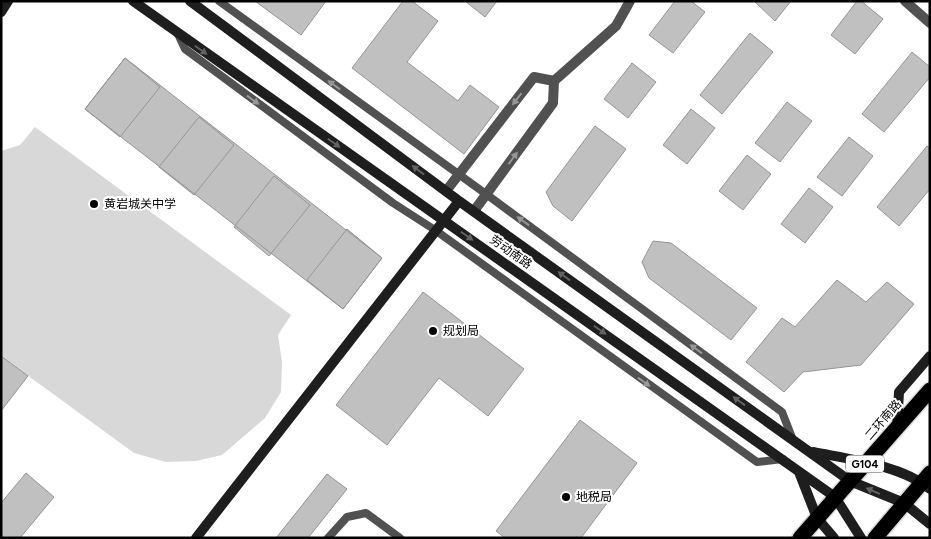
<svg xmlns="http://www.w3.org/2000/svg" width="931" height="539" font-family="Figtree,'Noto Sans SC',sans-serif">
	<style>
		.pitch { fill: #d8d8d8 }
		.building { fill: #c0c0c0; stroke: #959595 }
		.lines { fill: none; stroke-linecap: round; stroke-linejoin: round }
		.highway-casing { stroke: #dbdbdb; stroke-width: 18 }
		.lane { stroke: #515151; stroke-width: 8 }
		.street { stroke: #515151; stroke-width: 10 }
		.secondary { stroke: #1e1e1e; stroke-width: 10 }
		.highway { stroke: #000; stroke-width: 15 }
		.oneway { fill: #626262 }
		.oneway2 { fill: #979797 }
		.poi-dot { fill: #000; stroke: #fff; stroke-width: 2 }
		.labels { text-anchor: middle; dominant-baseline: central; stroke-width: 4; stroke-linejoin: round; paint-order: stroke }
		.shield { fill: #fff; stroke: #4c4c4c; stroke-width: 1 }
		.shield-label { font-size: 11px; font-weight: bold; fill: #000 }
		.poi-label { font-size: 12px; fill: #000; stroke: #fff; text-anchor: start }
		.street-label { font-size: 12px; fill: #000; stroke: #fff }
	</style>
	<rect width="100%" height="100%" fill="#fff"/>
	<path class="pitch" d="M35 127 291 315 278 335 282 362 281 392 265 418 222 455 196 461 166 462 134 453 1 356V151L20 145Z"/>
	<path class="building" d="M255 1H326L301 35Z
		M403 1H412L438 21 407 62 458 101 470 85 499 107 464 154 352 68Z
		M465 1H497L485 17Z
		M675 1H691L705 12 673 53 649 35Z
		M754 1H791L775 21Z
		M857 1H861L883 19 855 54 831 35Z
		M750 33 773 52 722 114 700 95Z
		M912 52 930 67V77L884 132 862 114Z
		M125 58 160 87 120 137 85 109Z
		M125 58 382 258 343 309 85 109Z
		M632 63 656 82 628 118 604 99Z
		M787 102 812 121 780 162 755 143Z
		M691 109 715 128 687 164 663 145Z
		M199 117 234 145 194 195 159 167Z
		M595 126 626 149 572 221 553 206 546 192Z
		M849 137 873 156 842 196 817 177Z
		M927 146 930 148V189L899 226 877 207Z
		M747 155 771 174 743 210 719 191Z
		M274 176 310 205 269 256 234 227Z
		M809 188 833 207 805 243 781 224Z
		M347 229 382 258 343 309 307 280Z
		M653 241 671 243 757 308 731 340 649 278 642 262Z
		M837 280 866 302 887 282 914 304 861 365 803 372 784 392 746 362 782 318 795 327Z
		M423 292 524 369 488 416 439 378 387 445 336 405Z
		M1 356 28 376 1 411Z
		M580 420 637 463 581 538H505L496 531Z
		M26 473 54 497 20 538H1V503Z
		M327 474 347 489 308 538H276Z"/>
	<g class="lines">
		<defs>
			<path id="highway" d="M800 538 930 390
				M875 538 930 473"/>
		</defs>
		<use href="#highway" class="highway-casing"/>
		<path class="lane" d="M219 1 486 194 782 412 793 440
			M178 34 185 49 393 203 435 230 757 462 783 459
			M328 538 347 517 366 513 400 538"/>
		<path class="street" d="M905 1 930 23
			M446 191 534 77 554 81
			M474 211 553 103 554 81 616 26 630 1"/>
		<path class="secondary" d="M133 1 835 497 861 538
			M190 1 459 201 850 481 904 503 930 524
			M1 12 8 1
			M897 428 899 392 930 356
			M813 452C848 459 901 465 930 489
			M799 472 817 518 834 538
			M196 538 459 201"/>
		<use href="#highway" class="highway"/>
	</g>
	<defs><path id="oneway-solid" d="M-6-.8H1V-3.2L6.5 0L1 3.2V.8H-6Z" transform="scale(1.25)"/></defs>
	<g class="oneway">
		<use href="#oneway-solid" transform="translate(201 50) rotate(35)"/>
		<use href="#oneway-solid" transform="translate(334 143) rotate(35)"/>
		<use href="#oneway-solid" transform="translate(418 170) rotate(-143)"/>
		<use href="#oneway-solid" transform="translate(467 236) rotate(35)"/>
		<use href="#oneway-solid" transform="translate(564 276) rotate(-144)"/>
		<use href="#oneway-solid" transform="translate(600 330) rotate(35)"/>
		<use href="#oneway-solid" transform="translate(739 401) rotate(-144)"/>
		<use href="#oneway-solid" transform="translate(873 491) rotate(-157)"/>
	</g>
	<g class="oneway2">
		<use href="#oneway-solid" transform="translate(334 85) rotate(-144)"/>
		<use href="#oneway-solid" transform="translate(517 99) rotate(128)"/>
		<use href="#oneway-solid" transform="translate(253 100) rotate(36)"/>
		<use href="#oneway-solid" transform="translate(513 158) rotate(-54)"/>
		<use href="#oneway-solid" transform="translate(523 221) rotate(-144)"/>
		<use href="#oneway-solid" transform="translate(696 349) rotate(-144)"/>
		<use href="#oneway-solid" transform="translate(644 382) rotate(36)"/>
	</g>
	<g class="poi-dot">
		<circle cx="94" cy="204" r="5"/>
		<circle cx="433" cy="331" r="5"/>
		<circle cx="566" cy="497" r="5"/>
	</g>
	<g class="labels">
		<rect class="shield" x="846" y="455.5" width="38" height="17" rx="4"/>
		<g class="shield-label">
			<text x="865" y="464">G104</text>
		</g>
		<g class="poi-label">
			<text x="104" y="204">黄岩城关中学</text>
			<text x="443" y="331">规划局</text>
			<text x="576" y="497">地税局</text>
		</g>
		<g class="street-label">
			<text transform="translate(511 252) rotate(35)">劳动南路</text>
			<text transform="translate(883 420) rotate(-49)">二环南路</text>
		</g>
	</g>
	<rect width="931" height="539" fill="none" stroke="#000000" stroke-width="5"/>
</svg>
